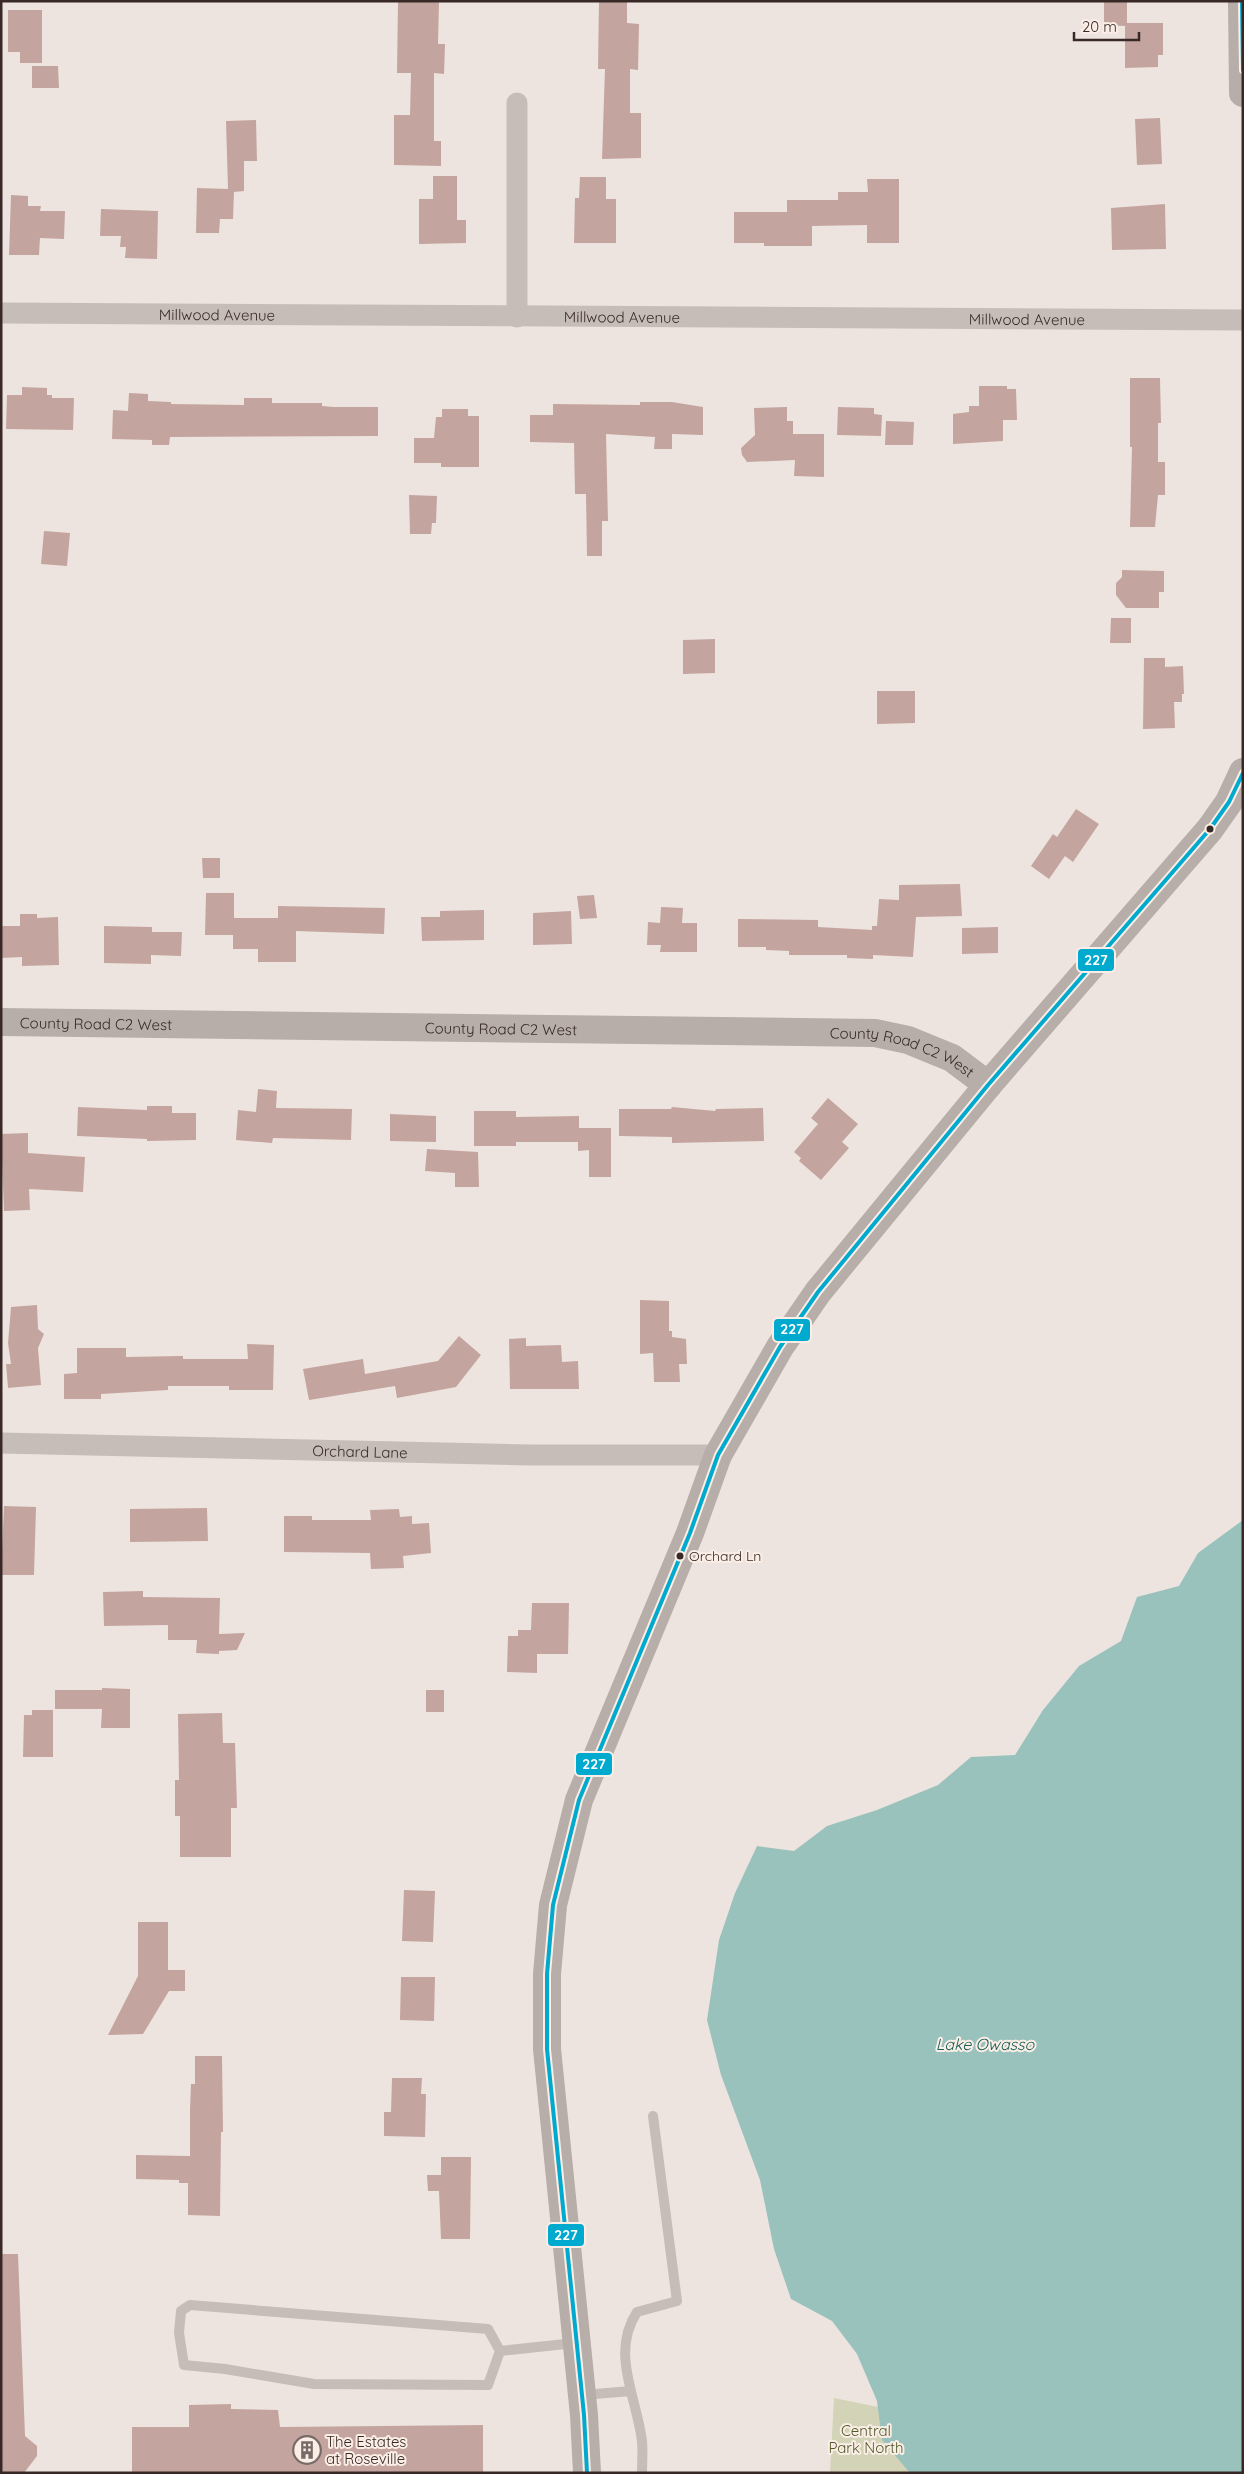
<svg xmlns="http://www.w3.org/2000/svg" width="1244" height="2474" font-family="Quicksand,sans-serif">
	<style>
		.green { fill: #d3d3b8 }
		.water { fill: #99c2bc }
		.building { fill: #c4a49f }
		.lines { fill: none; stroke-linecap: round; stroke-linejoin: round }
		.lane { stroke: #c7bdb8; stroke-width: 10 }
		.street { stroke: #c7bdb8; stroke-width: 21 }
		.secondary { stroke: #b7ada9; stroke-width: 28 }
		.bus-1-casing { stroke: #fbeee6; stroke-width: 8 }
		.bus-1 { stroke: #00a9ce; stroke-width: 4 }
		.bus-dot { fill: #382926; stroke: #fbeee6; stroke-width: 2 }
		.labels { text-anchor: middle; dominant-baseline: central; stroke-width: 4; stroke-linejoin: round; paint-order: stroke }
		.bus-label { font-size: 14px; fill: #382926; stroke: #fbeee6; text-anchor: start }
		.street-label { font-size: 15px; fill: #382926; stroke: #fbeee6 }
		.park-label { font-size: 15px; fill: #4e5928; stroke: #fbeee6 }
		.poi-label { font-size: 15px; fill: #382926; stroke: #fbeee6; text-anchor: start }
		.water-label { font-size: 16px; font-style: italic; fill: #185e57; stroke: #fbeee6 }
		.line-badge { stroke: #fbeee6; stroke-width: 2 }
		.badge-label { font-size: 14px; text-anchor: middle; font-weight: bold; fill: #fff }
	</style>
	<rect width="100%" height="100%" fill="#eee4df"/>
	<path class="green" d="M834 2398 1203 2473H830Z"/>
	<path class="water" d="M1243 1520V2473H910L882 2440 877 2401 857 2354 832 2321 791 2299 774 2249 760 2180 721 2075 707 2020 719 1940 735 1893 757 1846 794 1851 827 1826 877 1810 938 1785 971 1757 1015 1755 1043 1710 1079 1666 1121 1641 1137 1597 1179 1586 1198 1553Z"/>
	<path class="building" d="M398 1 439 2 438 44H445L444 74 434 73V141H441V166L394 165V115H410L411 73H397Z
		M599 1H627V23L639 24 638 70 630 69V113H641V158L602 159 605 69H598Z
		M1104 1H1127V23H1163V55H1158V67L1125 68V26L1104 25Z
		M8 10H42V63H20V52H8Z
		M32 66H58L59 88H32Z
		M1160 118 1162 164 1137 165 1135 119Z
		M256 120 257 161H244V191L234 192 233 219H220L219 233H196L197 188 228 189 226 121Z
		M433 176H457V220H466V243L419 244V199H433Z
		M580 177H606V199H616V243H574L575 198H579Z
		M867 179H899V243H867V225L812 226V246H764V243H734V212H787V200H838V192H868Z
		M11 195 28 196V206H41L40 211H65L64 239 40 238 39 255H9Z
		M1165 204 1166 249 1112 250 1111 208Z
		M101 209 158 211 157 259 125 258 126 247H120L121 236H100Z
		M1130 378H1160L1161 423H1158V462H1165V495H1158L1155 527H1130L1132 447H1130Z
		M979 386H1007V389H1016L1017 420H1003V441L953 444V414L969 412V406H979Z
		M22 387 47 388V395H52V398H74L73 430 6 429 7 395H22Z
		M129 393 148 394V401L171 402V404L244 405V398H272V403H322V406L334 407H378V436L170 437 169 445H152V440L112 439 113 410 128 411Z
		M640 402H672L703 407V435L672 434V449H654L655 437 606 434 608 521H602V556H587L586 494H575L574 443 530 442V415H553V404L640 405Z
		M787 407V421H793V434H824V477L794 476 795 460 747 462 742 455 741 448 755 435 754 408Z
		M838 407 874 408V414L882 415 881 436 837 435Z
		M442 409H468V416H479V467H441V463H414V438H434L436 417H442Z
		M886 421 914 422 913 445H885Z
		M409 495 437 496 436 523H432L431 534H410Z
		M44 531 70 533 67 566 41 564Z
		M1122 570 1164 571V592H1159V608H1126L1116 595V583L1122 577Z
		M1111 618H1131V643H1110Z
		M715 639V673L683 674V640Z
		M1144 658H1165V667L1183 666 1184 694H1182V702H1174L1175 728 1143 729Z
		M877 691H915V723L877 724Z
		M1076 809 1099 824 1073 862 1065 856 1049 879 1031 866 1053 834 1057 837Z
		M202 858H220V878H203Z
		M960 884 962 916 916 917 913 957 873 955V959L847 958V955H789V951L766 950V947H738V919L818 920V927L872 930V926H877L879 899 899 900V885Z
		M206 893H234V918H278V906L385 908 384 934 296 931V962H258V949H233V935H205Z
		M594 895 597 918 580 919 577 896Z
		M661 907 683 908 682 923H697V952H660L661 945H647L648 922 660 923Z
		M484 910V940L422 941 421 917H440V911Z
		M571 911 572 944 533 945V913Z
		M20 914H37V918L58 917 59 965 22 966V957L1 958V926H20Z
		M104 926 152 927V932H182L181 956 151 955V964L104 963Z
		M998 927V953L962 954V928Z
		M258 1089 277 1091 276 1108 352 1109 351 1140 273 1138 272 1143 236 1140 238 1110 256 1112Z
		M828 1098 858 1124 842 1142 849 1148 821 1180 799 1161 801 1158 794 1152 818 1124 811 1118Z
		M147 1106H172V1113H196V1140L147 1141V1139L77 1136 78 1107 147 1110Z
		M672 1107 715 1111 716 1109 763 1108 764 1141 672 1143V1137L619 1136V1109H671Z
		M474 1111H516V1117L579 1116V1128H611V1177H589V1150L578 1151V1142H516V1146H474Z
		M390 1114 436 1116V1142L390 1141Z
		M28 1133V1153L85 1157 83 1192 29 1189 30 1210 4 1211 1 1134Z
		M427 1149 478 1152 479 1187H455V1173L425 1171Z
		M640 1300 669 1301V1331H672V1337L686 1339 687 1364H679L680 1382H654L653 1353 640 1354Z
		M37 1305 38 1329 44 1334 38 1348 41 1385 8 1388 6 1364H11L8 1343 11 1307Z
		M459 1336 481 1355 456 1387 397 1398 395 1386 309 1400 303 1369 363 1359 365 1374 438 1361Z
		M526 1338V1346L561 1345 562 1362 578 1361 579 1389H510L509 1339Z
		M247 1344 274 1345 273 1390H229V1386H168V1390L101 1394V1399H64V1374L77 1373V1348H126V1357L183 1356V1359H248Z
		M4 1506 36 1507 34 1575H1Z
		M207 1508 208 1541 130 1542V1509Z
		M399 1509 400 1517 412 1516V1524L429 1523 431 1553 403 1556 404 1568 371 1569 370 1553 284 1552V1516H312V1520H371L370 1510Z
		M143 1591V1597L220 1598 219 1634 245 1633 237 1650 219 1651V1654L196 1653 197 1640H168V1625L104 1626 103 1592Z
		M532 1603H569L568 1654H537V1673L507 1672 508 1636H518V1630H531Z
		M102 1688 130 1689V1728H101L102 1709H55V1690H102Z
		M426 1690H444V1712H426Z
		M32 1710H53V1757H23L24 1715H32Z
		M222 1713 223 1743H235L237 1808H231V1857H180V1816H175V1780H179L178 1714Z
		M404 1890 435 1891 433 1942 402 1941Z
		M138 1922H168V1970H185V1991H169L143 2034 108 2035 138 1976Z
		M401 1977H435L434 2021 400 2020Z
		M195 2056H222L223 2132H221L220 2216 188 2215V2183H179V2180L136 2179V2155L190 2156V2110L191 2084H195Z
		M392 2078H422L421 2094H426L425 2137 384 2136V2112H391Z
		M441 2157H471L470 2239H441L439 2191H428L427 2175H441Z
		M1 2254H18L25 2436 37 2446V2456L24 2473H1Z
		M231 2404V2409L278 2410 280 2427 483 2425V2473H132V2427H189V2405Z"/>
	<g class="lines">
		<path class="lane" d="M190 2305 488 2329 500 2351 488 2385 314 2384 225 2369 184 2365 179 2333 181 2311Z
			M500 2351 575 2343
			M583 2395 631 2391
			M642 2473C642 2462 643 2452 642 2441 637 2398 610 2353 637 2312L677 2301 653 2116"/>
		<g class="street">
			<path d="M517 103V317"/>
			<path id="s1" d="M1 313 1243 320"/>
			<path id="s2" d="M1 1443 530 1455H718"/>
		</g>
		<g class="secondary">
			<path d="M1242 1 1243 93"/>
			<path id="s3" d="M1 1022 875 1033 908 1040 952 1058 988 1085"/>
			<path d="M587 2473 584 2415 547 2049V1974L553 1905 579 1800 690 1533 718 1455 780 1347 818 1292 988 1085 1210 829 1229 802 1243 772"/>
		</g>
		<defs>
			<path id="bus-1" d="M1242 1 1243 70
				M587 2473 584 2415 547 2049V1974L553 1905 579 1800 690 1533 718 1455 780 1347 818 1292 988 1085 1210 829 1229 802 1243 773"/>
		</defs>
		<use href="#bus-1" class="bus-1-casing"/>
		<use href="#bus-1" class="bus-1"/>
	</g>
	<defs>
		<symbol id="building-ring" viewBox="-11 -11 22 22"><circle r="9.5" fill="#fbeee6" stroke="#786a67" stroke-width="1.5"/><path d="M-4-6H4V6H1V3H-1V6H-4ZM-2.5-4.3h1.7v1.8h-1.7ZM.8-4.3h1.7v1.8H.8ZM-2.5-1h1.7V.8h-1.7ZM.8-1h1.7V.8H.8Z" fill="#786a67"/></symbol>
	</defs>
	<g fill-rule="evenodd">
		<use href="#building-ring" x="291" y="2434" width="32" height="32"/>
	</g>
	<g class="bus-dot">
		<circle cx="1210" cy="829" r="4.5"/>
		<circle cx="680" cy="1556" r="4.5"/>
	</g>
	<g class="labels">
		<g class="bus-label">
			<text x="689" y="1556">Orchard Ln</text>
		</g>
		<g class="street-label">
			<text stroke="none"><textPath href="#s1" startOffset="216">Millwood Avenue</textPath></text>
			<text stroke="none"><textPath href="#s1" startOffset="621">Millwood Avenue</textPath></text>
			<text stroke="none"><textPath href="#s1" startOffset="1026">Millwood Avenue</textPath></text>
			<text stroke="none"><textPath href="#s3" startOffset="95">County Road C2 West</textPath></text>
			<text stroke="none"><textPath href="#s3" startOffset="500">County Road C2 West</textPath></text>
			<text stroke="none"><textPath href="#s3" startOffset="905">County Road C2 West</textPath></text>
			<text stroke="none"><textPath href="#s2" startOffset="359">Orchard Lane</textPath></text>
		</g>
		<g class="park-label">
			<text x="866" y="2430">Central<tspan x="866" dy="17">Park North</tspan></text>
		</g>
		<g class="poi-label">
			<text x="326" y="2441">The Estates<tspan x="326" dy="17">at Roseville</tspan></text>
		</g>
		<g class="water-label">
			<text x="985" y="2044">Lake Owasso</text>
		</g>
	</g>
	<g class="line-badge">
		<rect x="1077" y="948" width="38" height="24" rx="5" fill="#00a9ce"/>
		<rect x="773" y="1318" width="38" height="24" rx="5" fill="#00a9ce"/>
		<rect x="575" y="1752" width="38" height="24" rx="5" fill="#00a9ce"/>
		<rect x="547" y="2223" width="38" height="24" rx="5" fill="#00a9ce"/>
	</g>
	<g class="badge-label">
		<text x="1096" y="965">227</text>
		<text x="792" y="1334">227</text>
		<text x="594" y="1769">227</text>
		<text x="566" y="2240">227</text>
	</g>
	<rect width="1244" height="2474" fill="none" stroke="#382926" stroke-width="5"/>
	<path d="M1074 32v8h65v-8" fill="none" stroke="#382926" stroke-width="2.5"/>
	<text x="1082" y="32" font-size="15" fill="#382926" stroke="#fbeee6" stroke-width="4" paint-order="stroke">20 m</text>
</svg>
